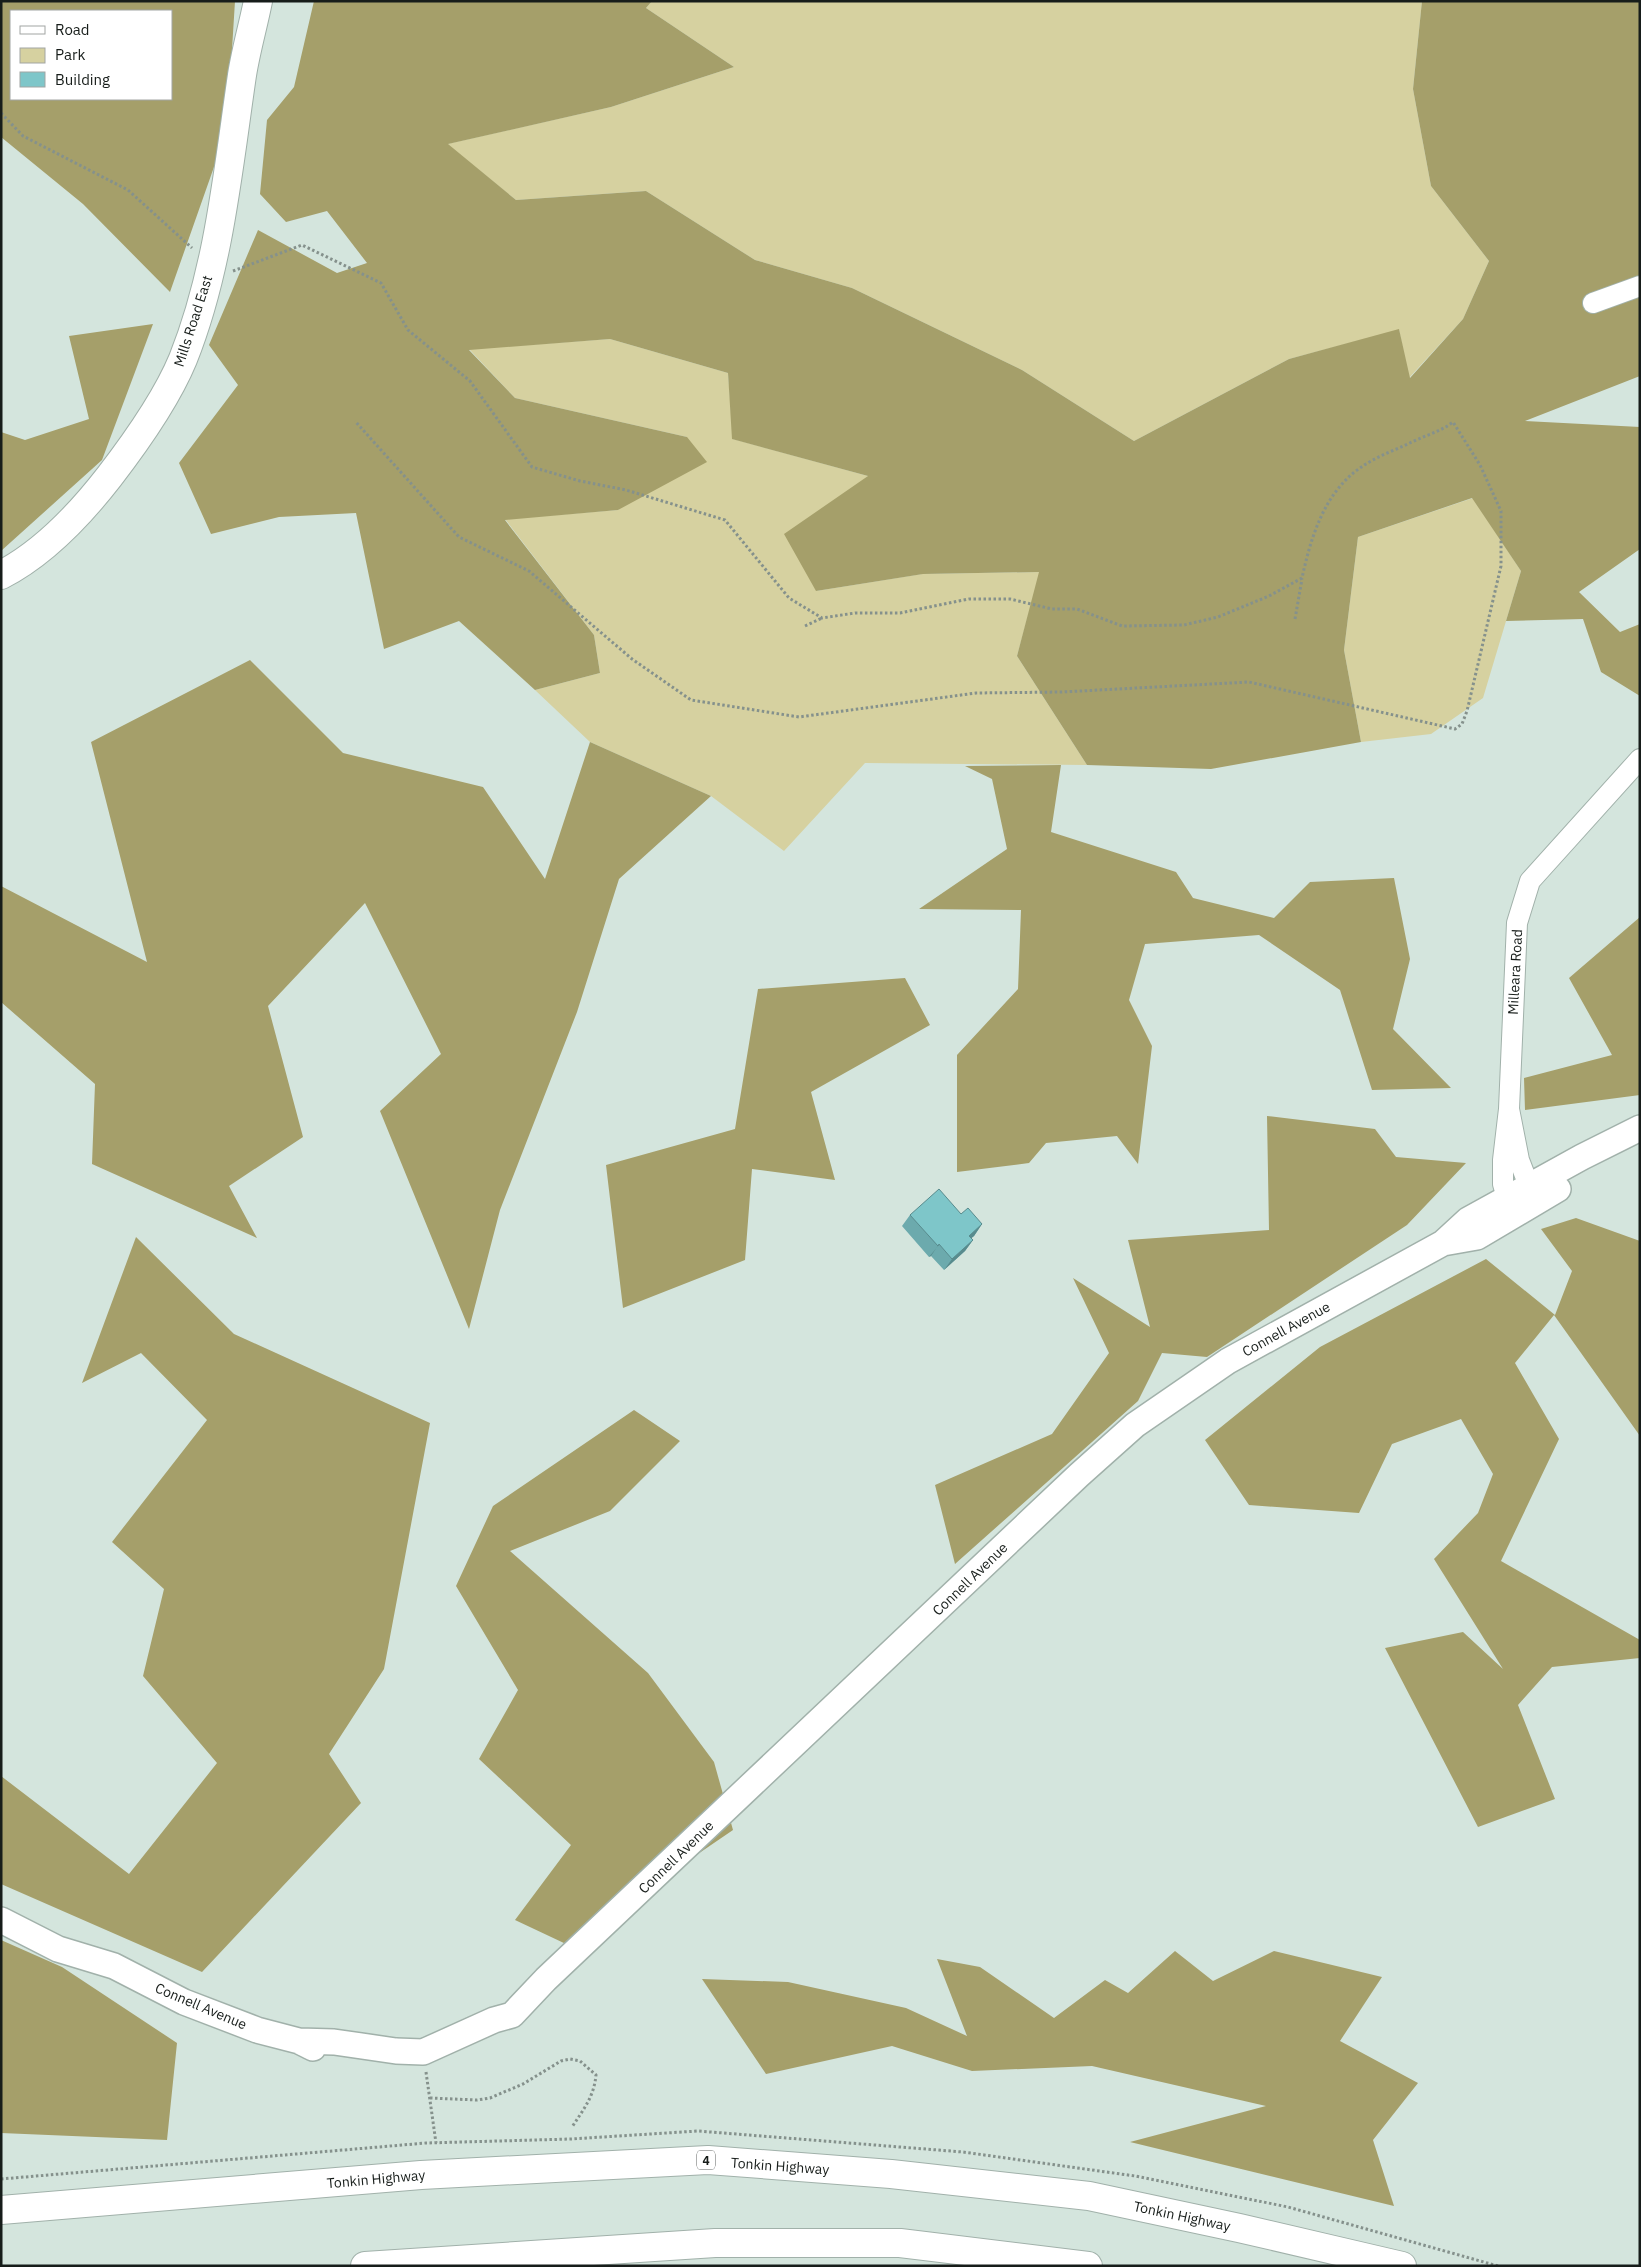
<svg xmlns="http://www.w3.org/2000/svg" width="1641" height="2267" font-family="'IBM Plex Sans',sans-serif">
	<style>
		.green { fill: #d6d1a0 }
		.forest { fill: #a59f6a; fill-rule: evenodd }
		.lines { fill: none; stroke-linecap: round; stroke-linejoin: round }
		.minor-casing { stroke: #a1b1aa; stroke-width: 22 }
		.tertiary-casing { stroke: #a1b1aa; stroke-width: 28 }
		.secondary-casing { stroke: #a1b1aa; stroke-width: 30 }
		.motorway-casing { stroke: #a1b1aa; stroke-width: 30 }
		.path { stroke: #85918c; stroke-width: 3; stroke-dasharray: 2.5 2.5; stroke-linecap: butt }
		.minor { stroke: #fff; stroke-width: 20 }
		.tertiary { stroke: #fff; stroke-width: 25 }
		.secondary { stroke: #fff; stroke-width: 28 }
		.motorway { stroke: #fff; stroke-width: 28 }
		.wall { fill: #6caaad }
		.shaded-wall { fill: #588b8d }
		.building { fill: #7ec6c9; stroke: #588b8d }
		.labels { text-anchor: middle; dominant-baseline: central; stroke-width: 4.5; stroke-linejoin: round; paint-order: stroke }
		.shield { fill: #fff; stroke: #5d615f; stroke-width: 1 }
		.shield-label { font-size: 12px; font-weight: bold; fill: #171d1a }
		.street-label { font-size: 14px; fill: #171d1a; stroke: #fff }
	</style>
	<rect width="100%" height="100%" fill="#d4e5dd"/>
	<path class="green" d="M652 1H1422L1413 89 1431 186 1489 261 1463 319 1409 378 1399 330 1289 359 1134 441 1022 370 852 288 755 260 646 191 516 200 447 144 611 107 734 67 646 8Z
		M610 339 728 373 733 439 868 476 816 591 922 574 1040 572 1017 656 1087 765 865 763 784 851 711 796 590 742 535 690 600 673 594 635 505 519 618 510 687 437 515 398 469 349Z
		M1473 498 1521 571 1483 698 1431 734 1361 742 1344 650 1358 537Z"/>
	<path class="forest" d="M1 1H235L227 130 170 292 83 204 1 137ZM11 11H171V99H11Z
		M314 1H652L646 8 734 67 611 107 448 144 516 200 646 191 755 260 852 288 1022 370 1134 441 1289 359 1399 329 1410 378 1463 319 1489 261 1431 186 1413 89 1422 1H1640V376L1525 421 1640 427V549L1579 592 1620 632 1640 624V696L1601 672 1583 619 1506 621 1521 571 1472 498 1358 537 1344 650 1361 742 1211 769 1087 765 1017 656 1039 572 923 574 816 591 784 534 868 476 732 439 728 373 610 339 469 350 515 398 687 437 707 462 618 510 505 520 594 635 600 673 535 690 459 621 384 649 356 513 279 517 211 534 179 463 238 385 209 345 258 230 337 273 367 263 327 211 286 222 260 194 267 120 294 87Z
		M153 324 102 460 1 551V432L25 440 89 419 69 336Z
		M250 660 343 753 483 787 545 879 590 742 711 796 619 879 577 1012 500 1210 469 1329 380 1111 441 1054 365 903 268 1006 303 1137 229 1186 257 1238 92 1164 95 1084 1 1002V886L147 962 91 742Z
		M1061 765 1051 832 1176 872 1193 898 1274 918 1310 882 1394 878 1410 959 1393 1029 1451 1088 1372 1090 1340 990 1259 935 1145 944 1129 1000 1152 1046 1138 1164 1117 1136 1046 1143 1029 1163 957 1172V1055L1018 989 1021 910 919 909 1007 849 992 779 965 766Z
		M1640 917V1095L1525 1110 1524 1078 1612 1055 1569 978Z
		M905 978 930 1025 811 1092 835 1180 752 1169 745 1260 623 1308 606 1165 735 1129 758 989Z
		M1267 1116 1375 1129 1396 1157 1466 1163 1407 1225 1207 1357 1162 1353 1138 1401 955 1564 935 1485 1052 1434 1109 1353 1073 1278 1150 1327 1128 1240 1269 1230Z
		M1576 1218 1640 1241V1436L1554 1315 1515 1363 1559 1439 1501 1561 1640 1640V1658L1552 1667 1518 1705 1555 1799 1478 1827 1385 1648 1463 1632 1503 1669 1434 1559 1478 1513 1493 1474 1461 1419 1392 1444 1359 1513 1249 1505 1205 1440 1320 1347 1486 1259 1555 1315 1572 1271 1541 1229Z
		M136 1237 234 1334 430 1423 384 1669 329 1754 361 1803 202 1972 1 1884V1776L129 1874 217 1763 143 1676 164 1589 112 1542 207 1420 141 1353 82 1383Z
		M634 1410 680 1441 610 1511 510 1551 648 1673 714 1762 733 1830 566 1944 515 1920 571 1845 479 1759 518 1690 456 1586 493 1506Z
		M1 1940 62 1967 177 2043 167 2140 1 2133Z
		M1175 1951 1213 1981 1274 1951 1382 1977 1340 2041 1418 2083 1373 2140 1394 2206 1130 2142 1266 2106 1092 2066 972 2071 892 2046 766 2074 702 1979 788 1982 906 2008 967 2036 937 1959 980 1967 1054 2018 1105 1980 1128 1993Z"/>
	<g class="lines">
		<defs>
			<path id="minor" d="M1593 303 1640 286
				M1509 1109 1519 1160 1529 1186 1522 1210 1507 1198 1503 1184V1160L1509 1109 1517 923 1530 881 1640 759"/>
			<path id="tertiary" d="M1443 1243 1477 1237 1558 1189
				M1 1920 58 1949 114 1966 184 2002 257 2030 299 2041 313 2048
				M299 2041 334 2042 396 2051 423 2052 494 2020 512 2015 546 1979 1079 1475 1135 1425 1228 1361 1443 1243 1468 1220 1582 1157 1640 1128"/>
			<path id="secondary" d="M1 575C42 554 81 513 109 477 136 442 166 400 183 359 219 269 228 170 242 75 246 50 253 26 258 1"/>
			<path id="motorway" d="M1 2210 421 2175 708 2160 891 2174 1089 2196 1239 2228 1402 2266
				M365 2266 715 2243H900L1088 2266"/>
		</defs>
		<use href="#minor" class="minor-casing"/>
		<use href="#tertiary" class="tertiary-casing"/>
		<use href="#secondary" class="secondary-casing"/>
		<use href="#motorway" class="motorway-casing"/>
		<path class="path" d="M1 113 23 136 128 190 192 248
			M233 271 302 245 381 283 408 330 470 381 532 467 580 481 626 490 725 520 789 598 822 618 855 613H900L969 599H1010L1052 609H1077L1122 626 1184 625 1218 617 1269 596 1302 578C1311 537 1324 493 1360 468 1375 457 1395 450 1412 442 1426 435 1440 432 1453 422L1480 465 1501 511V566L1467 711 1462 724 1455 729 1249 682 1062 692 976 693 799 717 691 700 632 659 529 571 459 537 355 421
			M1295 619 1302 579
			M805 626 822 618
			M426 2072 436 2143
			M430 2098 477 2100 490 2098 523 2084 561 2061 570 2059 580 2061 596 2075C594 2097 583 2110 572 2127
			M1 2179 426 2143 571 2139 698 2131 963 2152 1135 2176 1288 2207 1498 2266"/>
		<use href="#minor" class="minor"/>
		<use href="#tertiary" class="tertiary"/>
		<use href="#secondary" class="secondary"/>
		<use href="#motorway" class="motorway"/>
	</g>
	<path class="wall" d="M961 1214 982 1224 974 1236 971 1238 973 1240 965 1251 944 1270 931 1256 929 1257 902 1226 910 1215Z"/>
	<path class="shaded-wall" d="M982 1224 974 1236 961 1247 969 1236Z
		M973 1240 965 1251 944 1270 952 1259Z
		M939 1244 931 1256 929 1257 938 1246Z"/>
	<path class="building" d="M939 1189 961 1214 968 1208 982 1224 969 1236 973 1240 952 1259 939 1244 938 1246 910 1215Z"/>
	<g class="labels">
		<rect class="shield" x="697" y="2150.5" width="18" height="19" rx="4"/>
		<g class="shield-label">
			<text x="706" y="2160">4</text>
		</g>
		<g class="street-label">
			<text transform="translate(193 321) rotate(-72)">Mills Road East</text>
			<text transform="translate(1515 972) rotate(-87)">Milleara Road</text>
			<text transform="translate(1286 1329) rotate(-29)">Connell Avenue</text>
			<text transform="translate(970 1579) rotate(-44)">Connell Avenue</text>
			<text transform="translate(676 1857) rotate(-44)">Connell Avenue</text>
			<text transform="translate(201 2006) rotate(23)">Connell Avenue</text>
			<text transform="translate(780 2166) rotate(4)">Tonkin Highway</text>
			<text transform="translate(376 2179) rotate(-5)">Tonkin Highway</text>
			<text transform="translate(1182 2216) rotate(12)">Tonkin Highway</text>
		</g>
	</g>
	<rect width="1641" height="2267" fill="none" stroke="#171d1a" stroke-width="5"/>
	<rect x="10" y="10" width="162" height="90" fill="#ffffff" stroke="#a2a5a3"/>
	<rect x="20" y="26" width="25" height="8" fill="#ffffff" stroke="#a2a5a3"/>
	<text x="55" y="35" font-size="15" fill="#171d1a">Road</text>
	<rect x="20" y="48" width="25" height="15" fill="#d6d1a0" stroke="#a2a5a3"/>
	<text x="55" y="60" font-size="15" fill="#171d1a">Park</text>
	<rect x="20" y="72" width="25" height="15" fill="#7ec6c9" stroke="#a2a5a3"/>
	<text x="55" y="85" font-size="15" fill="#171d1a">Building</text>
</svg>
